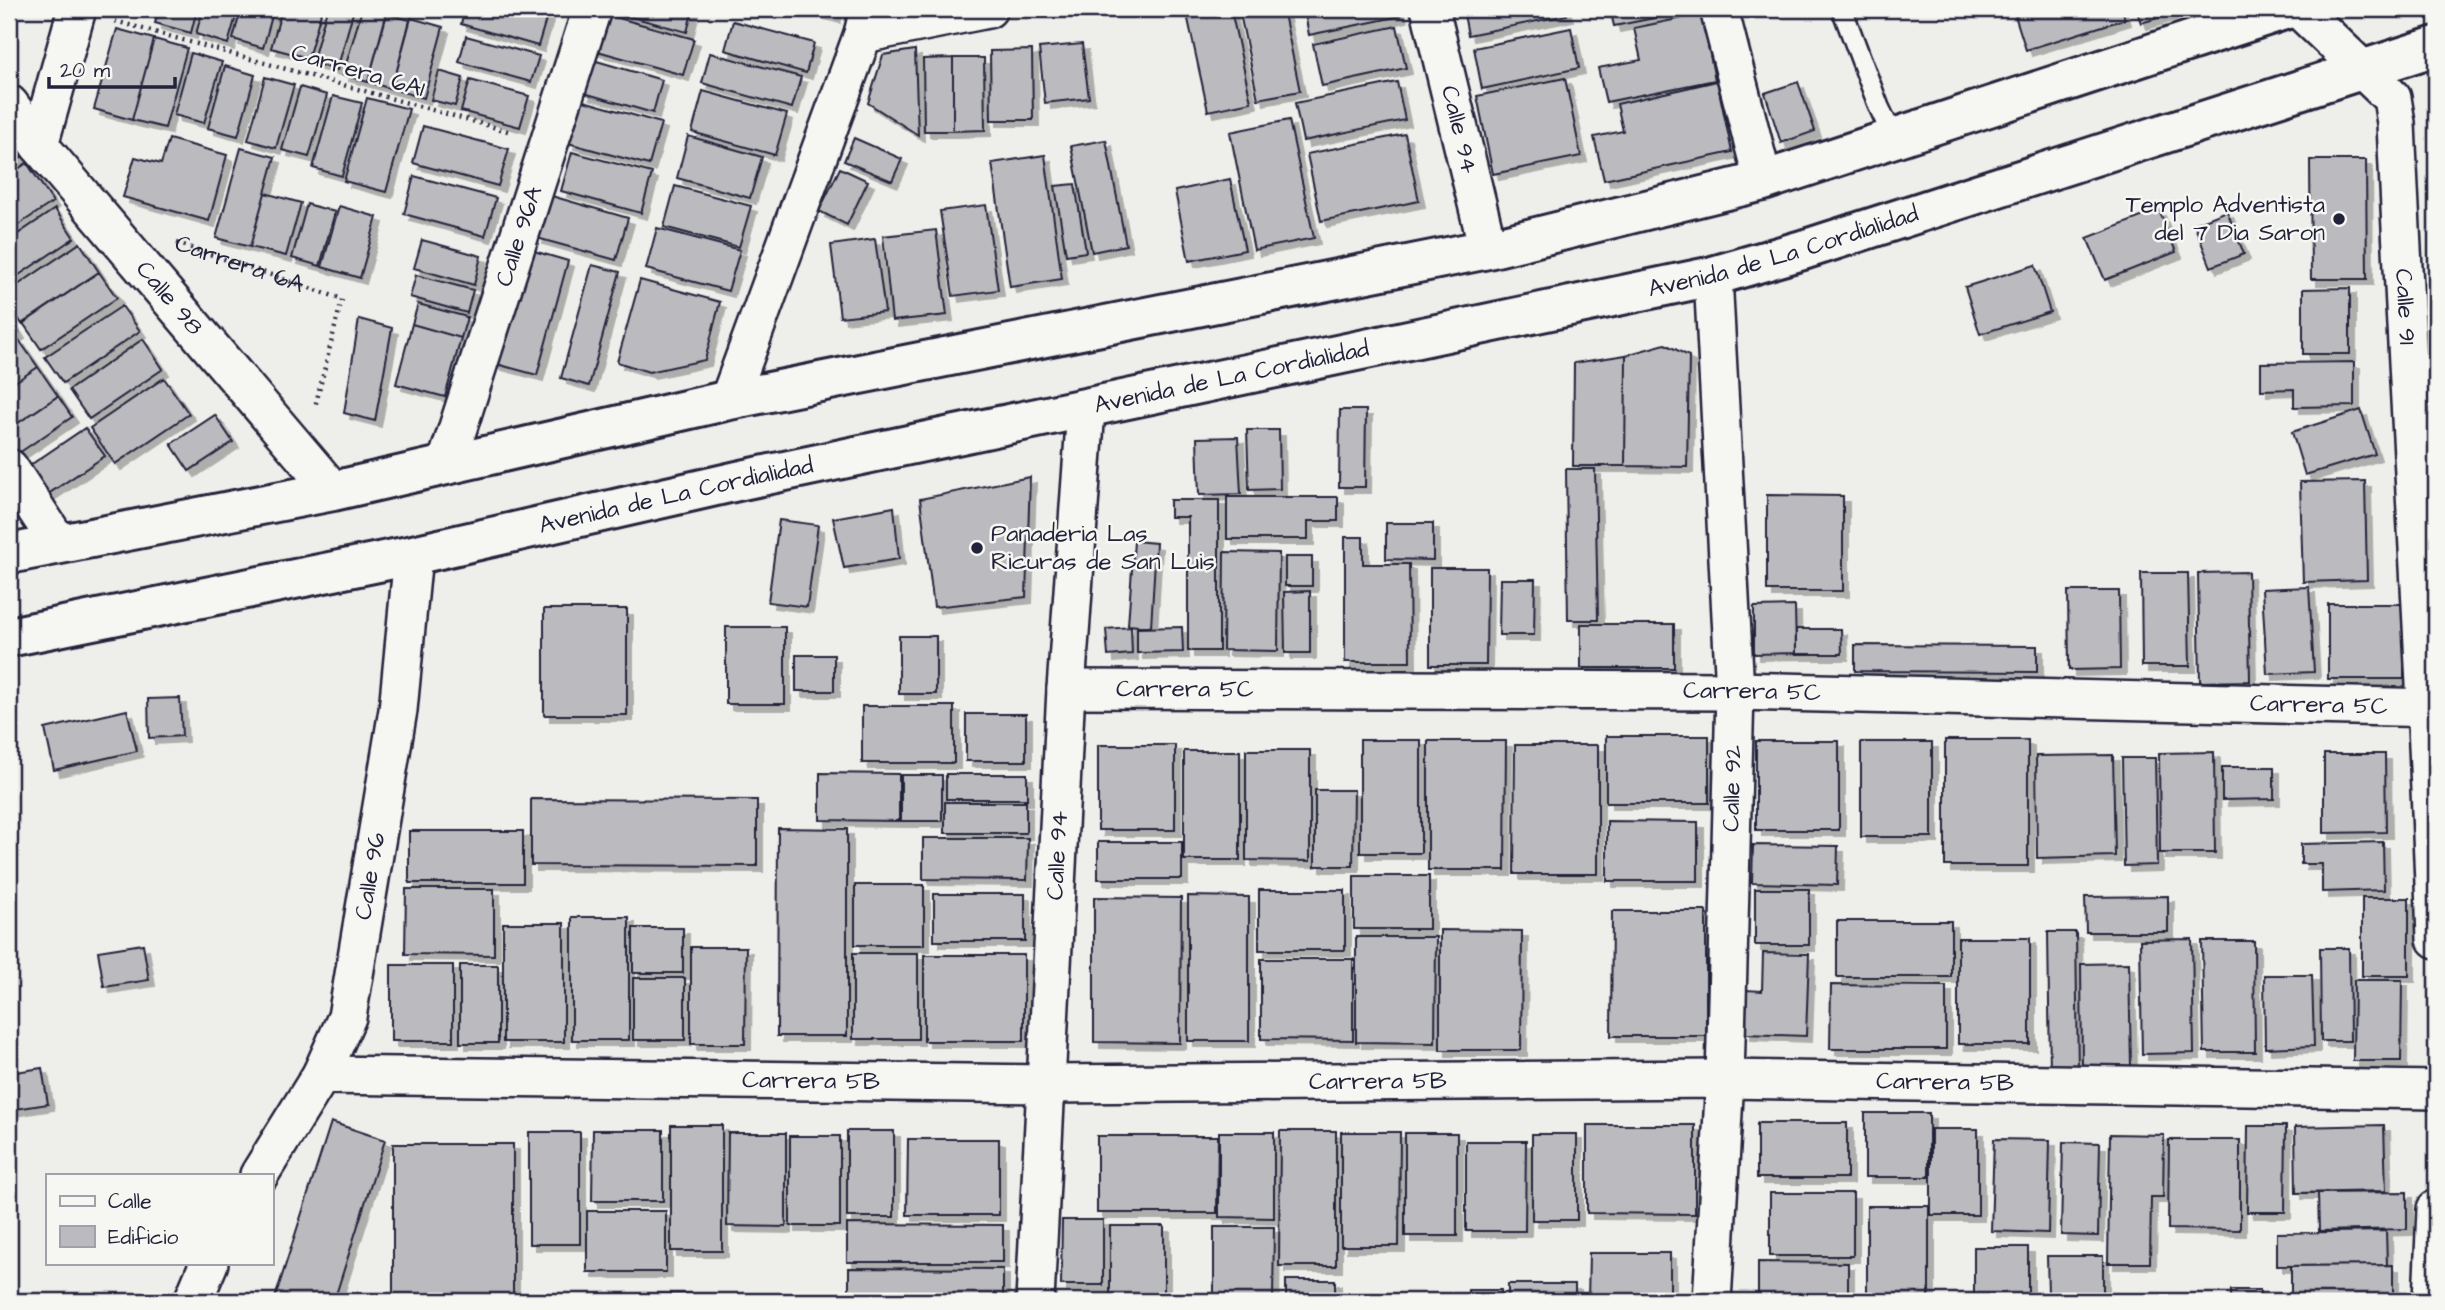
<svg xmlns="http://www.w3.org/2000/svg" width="2445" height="1310" font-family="'Architects Daughter',sans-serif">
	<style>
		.building { fill: #bbbbbf; stroke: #22223b; stroke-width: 2; filter: url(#shadow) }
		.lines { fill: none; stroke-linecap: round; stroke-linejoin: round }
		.service-casing { stroke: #22223b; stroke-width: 24 }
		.minor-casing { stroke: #22223b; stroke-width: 42 }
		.secondary-casing { stroke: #22223b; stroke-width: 44 }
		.path { stroke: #22223b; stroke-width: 4.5; stroke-dasharray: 2 5; stroke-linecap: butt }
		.service { stroke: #f6f6f2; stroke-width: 19 }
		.minor { stroke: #f6f6f2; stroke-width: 37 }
		.secondary { stroke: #f6f6f2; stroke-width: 38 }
		.poi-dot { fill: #22223b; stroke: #f6f6f2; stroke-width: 2.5 }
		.labels { text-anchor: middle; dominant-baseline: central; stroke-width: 5; stroke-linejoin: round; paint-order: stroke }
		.street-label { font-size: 24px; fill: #22223b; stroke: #f6f6f2 }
		.poi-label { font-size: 24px; fill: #22223b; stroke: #f6f6f2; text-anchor: end }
	</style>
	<defs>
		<filter id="shadow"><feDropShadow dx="6" dy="6" stdDeviation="0" flood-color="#0004"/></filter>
	</defs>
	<rect width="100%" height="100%" fill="#eeeeeb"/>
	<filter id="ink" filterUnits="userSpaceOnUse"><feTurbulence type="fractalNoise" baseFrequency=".0143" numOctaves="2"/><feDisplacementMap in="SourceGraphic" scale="14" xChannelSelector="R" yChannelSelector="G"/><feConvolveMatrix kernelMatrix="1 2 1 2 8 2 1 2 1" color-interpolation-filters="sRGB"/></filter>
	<g filter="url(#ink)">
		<path class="building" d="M159 9H197L191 33 155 23Z
			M203 9H238L228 44 196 34Z
			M241 9H274L263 48 233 39Z
			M282 9H322L308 58 271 48Z
			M327 9H354L337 70 312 63Z
			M362 9 387 12 368 82 343 75Z
			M465 9H549L538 46 461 24Z
			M618 9H693L687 32 617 13Z
			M804 9H837L834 17Z
			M1239 9H1283L1300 91 1258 99Z
			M1304 9H1399L1401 16 1309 35Z
			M1463 9H1565L1567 15 1468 35Z
			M1610 9H1699L1614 26Z
			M2013 9H2122L2125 19 2026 50Z
			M2136 9H2184L2185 10 2141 23Z
			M1231 10 1251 102 1208 111 1188 19Z
			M387 14 410 20 392 89 368 82Z
			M604 14 694 39 683 75 594 50Z
			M1702 14 1715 80 1606 102 1598 68 1641 60 1634 28Z
			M411 18 443 27 424 98 392 89Z
			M733 21 814 43 806 73 725 50Z
			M1397 26 1406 68 1322 86 1313 44Z
			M1571 28 1579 68 1482 89 1474 48Z
			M117 29 154 39 132 120 94 109Z
			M466 36 539 56 531 82 459 62Z
			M154 39 187 48 165 128 132 120Z
			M1082 44 1089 98 1045 103 1039 48Z
			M915 50 918 135 868 103 883 55Z
			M1032 50 1033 120H991L990 51Z
			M191 53 222 62 204 123 174 115Z
			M710 53 801 77 792 108 702 83Z
			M953 58H984L985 130 953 131Z
			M953 58V131H924L923 59Z
			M593 60 662 80 653 113 584 93Z
			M225 66 255 75 238 136 208 128Z
			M439 71 463 78 455 106 431 100Z
			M265 77 294 85 276 148 248 140Z
			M1565 78 1581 156 1493 174 1477 96Z
			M470 80 529 96 520 127 461 111Z
			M1717 81 1732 152 1604 180 1594 137 1623 131 1617 104Z
			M1397 82 1405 120 1303 141 1295 103Z
			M1798 82 1815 131 1781 143 1765 93Z
			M300 87 327 95 309 157 282 150Z
			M703 91 787 114 775 155 692 132Z
			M333 96 362 103 342 176 313 168Z
			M367 98 409 109 386 192 344 181Z
			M580 100 661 123 649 165 568 143Z
			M1289 120 1314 238 1254 250 1230 132Z
			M423 126 509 149 498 186 413 163Z
			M1405 134 1419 201 1321 221 1307 154Z
			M9 135 23 156 9 165Z
			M688 136 762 157 750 198 677 178Z
			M854 138 902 159 892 181 844 161Z
			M169 139 227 155 209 221 123 197 135 157 161 164Z
			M1106 140 1126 245 1092 252 1071 146Z
			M241 148 275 157 250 247 216 238Z
			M572 152 652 173 641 213 561 191Z
			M1045 155 1062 279 1010 287 992 163Z
			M2310 160H2366L2367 279H2311Z
			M27 163 53 202 9 231V175Z
			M840 168 868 181 847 225 819 211Z
			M414 176 496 198 485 236 404 214Z
			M1230 179 1245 250 1189 261 1175 191Z
			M1075 184 1086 252 1066 255 1055 186Z
			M675 186 751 206 739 247 664 227Z
			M265 193 301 203 286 256 250 247Z
			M548 195 628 218 616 260 537 238Z
			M307 204 335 212 320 266 292 258Z
			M986 205 998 290 953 296 940 211Z
			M339 206 377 217 360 278 322 267Z
			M55 209 74 238 10 281 9 240Z
			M2159 210 2176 252 2105 280 2087 238Z
			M2227 211 2244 254 2211 267 2194 224Z
			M657 228 740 250 728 291 646 269Z
			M936 230 947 315 892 321 883 236Z
			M875 239 885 312 840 317 831 245Z
			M422 240 481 256 474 285 414 268Z
			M80 243 99 272 22 324 9 305V291Z
			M520 247 568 261 537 375 489 362Z
			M592 265 620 272 589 386 561 378Z
			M2035 265 2050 312 1980 334 1965 287Z
			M99 272 117 298 41 349 23 323Z
			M416 275 473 290 467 313 410 297Z
			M640 280 720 302 705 360 649 372 617 362Z
			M2350 288V354H2303V289Z
			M418 304 467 317 461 338 412 324Z
			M122 306 140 331 63 383 45 357Z
			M9 317 19 333 9 340Z
			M359 319 392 328 375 421 344 413Z
			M412 324 461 338 445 397 396 384Z
			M143 339 163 369 89 419 69 390Z
			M19 340 38 367 9 386V347Z
			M1665 344 1689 356 1687 467 1625 466 1626 355Z
			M1626 355 1625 466H1573L1574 363Z
			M2354 362V406L2294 407V389L2261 390V363Z
			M38 367 58 396 9 429V386Z
			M164 378 189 414 115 464 90 428Z
			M58 396 72 417 13 457 9 452V429Z
			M1340 410H1366L1365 487H1339Z
			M2361 410 2375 454 2305 475 2292 432Z
			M215 415 233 442 189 471 171 444Z
			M85 428 105 456 45 496 26 468Z
			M1247 430H1279L1280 489 1249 490Z
			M1238 437 1241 494 1199 495 1197 438Z
			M1566 469H1595L1598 620H1568Z
			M1030 477 1026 597 934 607 920 499Z
			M2365 481 2367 580 2303 582 2300 482Z
			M1767 495 1843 496V591H1767Z
			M1227 497H1338V521H1308V539H1227Z
			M1170 500H1219V651H1188V517H1170Z
			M894 507 899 559 844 568 833 518Z
			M779 520 818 525 807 607 768 602Z
			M1386 523H1433V560L1386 559Z
			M1345 537H1363V564H1409L1410 662H1345Z
			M1134 541 1156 543 1151 627 1128 625Z
			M1224 552 1279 553 1278 651 1223 650Z
			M1285 557H1312V586H1285Z
			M1430 568H1487L1486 665H1430Z
			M2248 572 2250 681 2200 682 2198 573Z
			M2141 573H2188L2190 666H2142Z
			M1500 579H1535L1534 635H1499Z
			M2309 587 2314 672 2267 674 2262 589Z
			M1310 591V653H1285L1284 592Z
			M2068 591H2119L2120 669 2069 670Z
			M2328 604H2404V679H2328Z
			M1795 606 1796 653 1754 654V607Z
			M544 609H627V715H544Z
			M1581 624H1674V668H1581Z
			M726 627H785V704H726Z
			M1131 627 1132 654 1108 656 1106 629Z
			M1182 627 1183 652 1137 653V628Z
			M1796 629H1841L1842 654H1796Z
			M899 636H936V694H899Z
			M1855 645 2037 646V672L1855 671Z
			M796 655H834V691H796Z
			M180 698 182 736 149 738 148 699Z
			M862 706H954V763H862Z
			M127 710 137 751 54 770 45 729Z
			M966 714H1026V761H966Z
			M1606 736H1709V803H1606Z
			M1360 740H1421V853H1360Z
			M1945 740H2028V866H1945Z
			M1428 741H1506L1505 870H1428Z
			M1756 741H1839V830H1756Z
			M1861 742H1932V837H1861Z
			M1098 745H1175V830H1098Z
			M1515 745H1598V874H1514Z
			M1246 750H1310V861L1246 860Z
			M1184 751H1240V860H1184Z
			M2214 752 2215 853H2160L2159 753Z
			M2324 754H2385L2386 832 2324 833Z
			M2113 755 2115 856 2037 858 2036 756Z
			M2122 758H2155L2157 865 2124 866Z
			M2222 767H2274V799L2222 800Z
			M820 773 899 774V821L820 820Z
			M946 774H1027V799H946Z
			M901 775H942V821H901Z
			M1315 790H1354L1353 866H1315Z
			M531 799 757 800V866L531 865Z
			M945 802H1026V833H945Z
			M1607 821 1698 822V881H1607Z
			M778 828 847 829V1036H777Z
			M409 831H523V883H409Z
			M923 838H1028L1027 880 923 879Z
			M1098 842H1182V879H1098Z
			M2383 842 2384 890 2322 892V864H2301V844Z
			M1753 845 1838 846 1837 885 1752 883Z
			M1354 876H1429V929H1354Z
			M855 885H924V945H855Z
			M406 889H494V955L405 954Z
			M1755 889H1809V945H1755Z
			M1259 890H1345V950H1259Z
			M934 894H1025V941H934Z
			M1188 896 1249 897V1041H1188Z
			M2168 896V932H2086L2085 897Z
			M1094 897 1181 898 1180 1043 1094 1042Z
			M2362 898H2409V976H2362Z
			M1612 911H1706V1036H1611Z
			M572 917H629V1040H572Z
			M1837 921H1951V977H1837Z
			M503 923H564V1042H503Z
			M633 928H683V973H633Z
			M1440 930 1522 931 1521 1050H1440Z
			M2048 932H2076L2078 1073H2050Z
			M1356 937H1436L1435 1043 1356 1042Z
			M1958 938H2030V1044H1958Z
			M2192 939 2194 1053 2142 1054 2140 940Z
			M2202 941H2254L2255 1052H2204Z
			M143 944 149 980 104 987 98 951Z
			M691 947H746L745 1044H691Z
			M2320 948H2349L2350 1041H2321Z
			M853 953H918V1039H853Z
			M1763 953 1809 954 1806 1036 1745 1034 1746 990 1762 991Z
			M924 955H1024V1041H924Z
			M1261 959H1353V1040L1261 1039Z
			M2129 963 2131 1066 2082 1067 2081 964Z
			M391 965H453V1041H391Z
			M460 965H498V1043H460Z
			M2264 975H2312L2314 1046 2265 1048Z
			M633 978H685V1040H633Z
			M2354 980H2402L2401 1061H2353Z
			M1831 985 1946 986V1049H1830Z
			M42 1068 48 1104 9 1110V1073Z
			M1865 1113H1929V1177H1865Z
			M331 1122 385 1140 334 1301H274Z
			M1757 1123H1847V1178H1757Z
			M671 1125H722V1251H671Z
			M1587 1125H1695V1214L1587 1213Z
			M2384 1125 2386 1191 2296 1193 2295 1127Z
			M2248 1126H2286L2285 1212H2247Z
			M1931 1129H1978V1215H1931Z
			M593 1130H663V1201H592Z
			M847 1131H894V1217H847Z
			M1280 1131H1336V1266H1279Z
			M529 1132H580V1244H529Z
			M1219 1132H1274V1218L1219 1217Z
			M1341 1132H1400L1399 1246H1341Z
			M728 1133H786V1227L727 1226Z
			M1405 1133H1457V1236H1405Z
			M1532 1134H1577V1220H1532Z
			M2110 1134 2164 1135 2163 1197H2151L2150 1263H2108Z
			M790 1136H840V1226H790Z
			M1097 1136H1218L1217 1213H1097Z
			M908 1139H999V1215H907Z
			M1994 1139 2050 1140 2048 1233 1991 1231Z
			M2169 1140H2240V1230L2168 1229Z
			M1466 1141H1526L1525 1231H1466Z
			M2063 1142 2100 1143 2098 1236 2061 1235Z
			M393 1144H513V1300H393Z
			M2407 1192V1229L2319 1231 2318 1193Z
			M1770 1193H1853V1256H1770Z
			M1867 1206H1929V1301H1867Z
			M587 1211H666V1272H587Z
			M1062 1220H1103V1285H1061Z
			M847 1224 1003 1225V1262H847Z
			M1110 1226H1164V1301H1110Z
			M1214 1227H1274L1273 1301H1214Z
			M2386 1231 2387 1265 2277 1266V1233Z
			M1974 1247H2028V1301H1974Z
			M1589 1253H1670V1301H1588Z
			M2047 1256H2103V1294H2048Z
			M1758 1262 1848 1263V1301H1758Z
			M2393 1265V1301H2291V1266Z
			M849 1268 1003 1269V1301H849Z
			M1286 1280H1335V1301H1286Z
			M1508 1284H1575V1301H1508Z
			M1468 1290H1501V1301H1468Z
			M2231 1290H2260V1301H2231Z
			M648 1294H707V1301H648Z"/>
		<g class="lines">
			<defs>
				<path id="service" d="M1842 9 1879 107 1894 139"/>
				<g id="minor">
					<path id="s2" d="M1430 9 1488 249"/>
					<path d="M1719 9 1763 181"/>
					<path id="s3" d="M2299 9 2392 98 2396 123C2408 395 2427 667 2436 939"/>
					<path d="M863 34 988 9"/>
					<path id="s4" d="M9 104 39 145 333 491"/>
					<path d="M39 145 77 9"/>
					<path d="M729 400 863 34 869 9"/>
					<path id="s5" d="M446 465 592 9"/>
					<path d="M9 468 59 544"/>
					<path id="s6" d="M1066 689 1735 691 2436 708"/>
					<path id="s7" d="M321 1075 1047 1084 1725 1079 2436 1090"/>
					<path id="s8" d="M259 1175 321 1075 347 1017 398 710 413 555"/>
					<path d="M193 1301 209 1263"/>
					<path id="s9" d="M1035 1301 1066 689 1086 409"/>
					<path id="s10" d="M1712 1301 1725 1079 1735 691 1713 276"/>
					<path d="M2432 1301 2436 1209"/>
				</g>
				<g id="secondary">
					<path d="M9 554 333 491 729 400 1488 249 1763 181 2287 9"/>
					<path id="s11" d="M9 637 413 555 742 480 1713 276 1806 249 2436 46"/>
				</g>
			</defs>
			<use href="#service" class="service-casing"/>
			<use href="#minor" class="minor-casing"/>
			<use href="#secondary" class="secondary-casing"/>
			<g class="path">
				<path d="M115 21 511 132"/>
				<path id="s1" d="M177 243 342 299 315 407"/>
			</g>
			<use href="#service" class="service"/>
			<use href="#minor" class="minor"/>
			<use href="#secondary" class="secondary"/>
		</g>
	</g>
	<g class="poi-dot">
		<circle cx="2339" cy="219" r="7"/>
		<circle cx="977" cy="548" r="7"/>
	</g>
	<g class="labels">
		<g class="street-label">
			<text transform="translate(358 71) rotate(16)">Carrera 6A1</text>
			<text stroke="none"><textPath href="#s2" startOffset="124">Calle 94</textPath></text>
			<text stroke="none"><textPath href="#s5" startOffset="240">Calle 96A</textPath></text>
			<text stroke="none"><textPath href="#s11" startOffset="1816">Avenida de La Cordialidad</textPath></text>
			<text stroke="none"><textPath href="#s1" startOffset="66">Carrera 6A</textPath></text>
			<text stroke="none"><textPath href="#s4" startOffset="252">Calle 98</textPath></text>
			<text stroke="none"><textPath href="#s3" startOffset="338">Calle 91</textPath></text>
			<text stroke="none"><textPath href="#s11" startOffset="1250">Avenida de La Cordialidad</textPath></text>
			<text stroke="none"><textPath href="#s11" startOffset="682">Avenida de La Cordialidad</textPath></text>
			<text stroke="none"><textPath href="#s6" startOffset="119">Carrera 5C</textPath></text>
			<text stroke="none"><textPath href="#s6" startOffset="686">Carrera 5C</textPath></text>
			<text stroke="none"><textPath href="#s6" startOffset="1253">Carrera 5C</textPath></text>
			<text stroke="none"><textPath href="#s10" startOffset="513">Calle 92</textPath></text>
			<text stroke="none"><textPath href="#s9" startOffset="446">Calle 94</textPath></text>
			<text stroke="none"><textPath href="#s8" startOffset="324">Calle 96</textPath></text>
			<text stroke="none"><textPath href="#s7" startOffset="490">Carrera 5B</textPath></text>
			<text stroke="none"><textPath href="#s7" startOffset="1057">Carrera 5B</textPath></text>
			<text stroke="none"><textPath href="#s7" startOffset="1624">Carrera 5B</textPath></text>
		</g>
		<g class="poi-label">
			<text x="2325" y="205">Templo Adventista<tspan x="2325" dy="28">del 7 Dia Saron</tspan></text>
			<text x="991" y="534" text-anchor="start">Panaderia Las<tspan x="991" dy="28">Ricuras de San Luis</tspan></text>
		</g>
	</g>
	<rect width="2445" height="1310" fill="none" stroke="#f6f6f2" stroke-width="35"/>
	<rect x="18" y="18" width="2410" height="1275" fill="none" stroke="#22223b" stroke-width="2.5" filter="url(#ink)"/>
	<rect x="46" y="1174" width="228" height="91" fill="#f6f6f2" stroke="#a1a1a9" stroke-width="2"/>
	<rect x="60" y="1196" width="35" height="10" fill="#f6f6f2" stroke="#a1a1a9" stroke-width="2"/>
	<text x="108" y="1208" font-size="21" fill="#22223b">Calle</text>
	<rect x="60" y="1226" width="35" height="21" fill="#bbbbbf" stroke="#a1a1a9" stroke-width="2"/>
	<text x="108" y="1244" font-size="21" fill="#22223b">Edificio</text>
	<path d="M49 77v10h126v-10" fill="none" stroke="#22223b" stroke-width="3.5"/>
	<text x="60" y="77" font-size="21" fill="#22223b" stroke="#f6f6f2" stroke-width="5" paint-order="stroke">20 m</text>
</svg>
